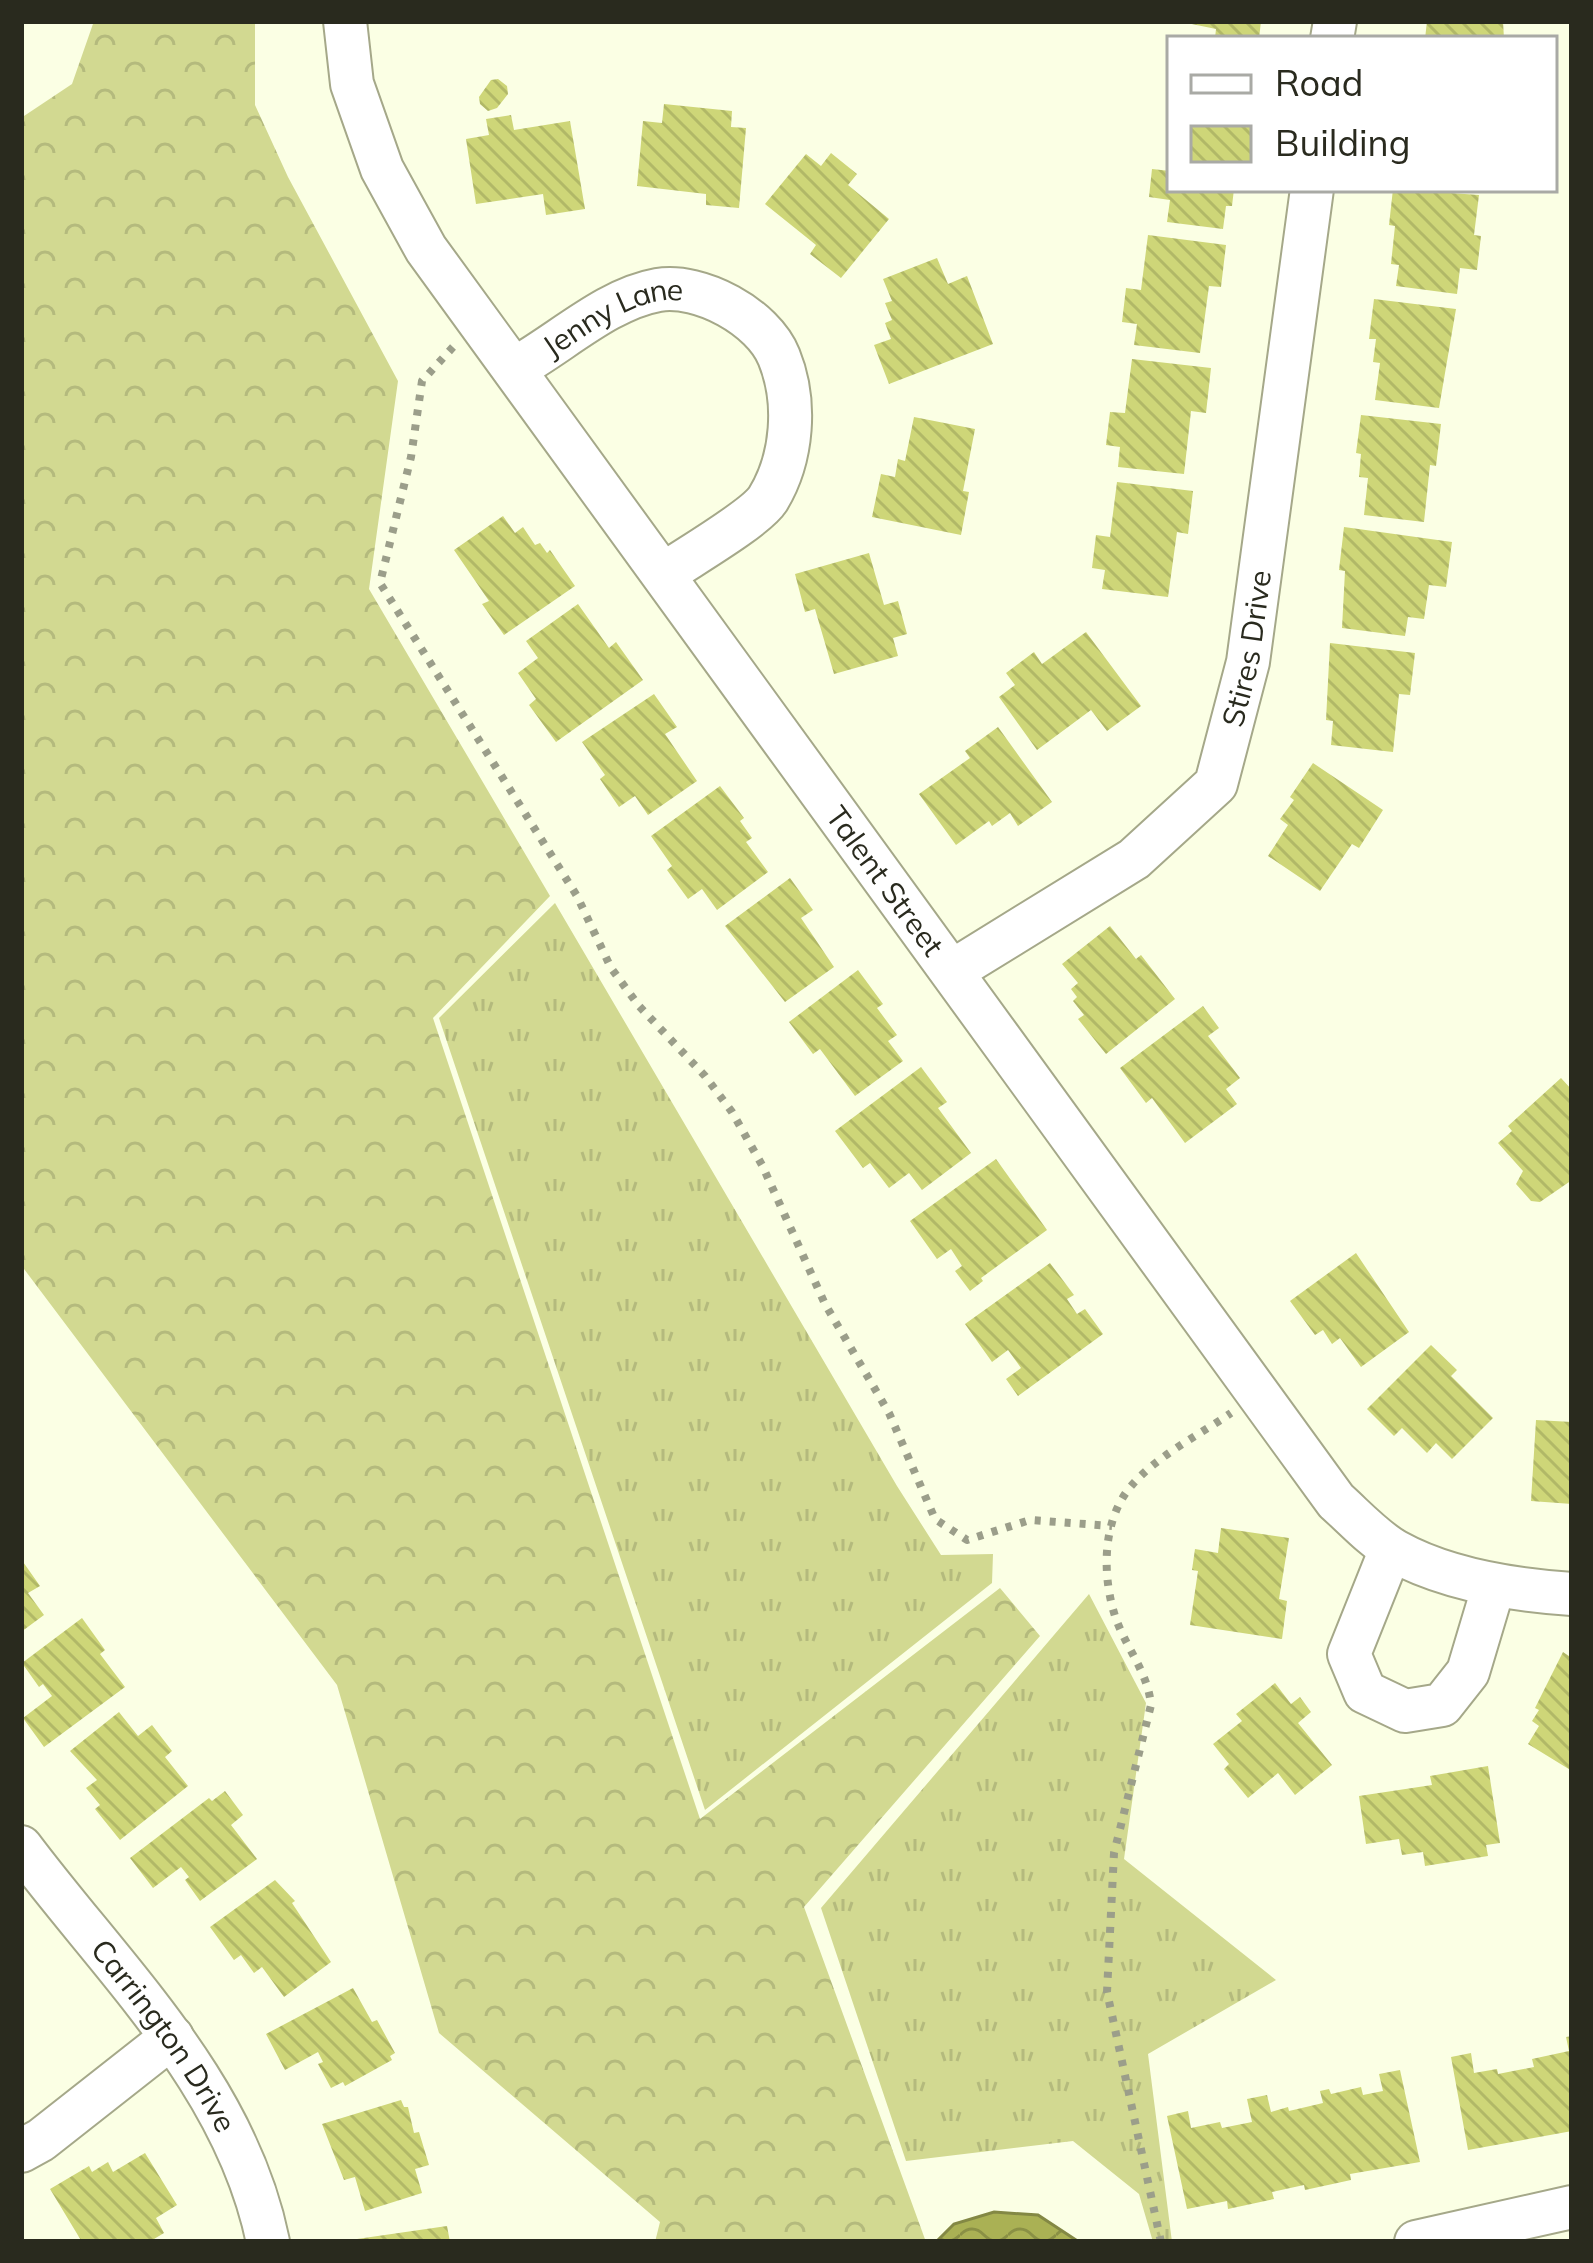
<svg xmlns="http://www.w3.org/2000/svg" width="1593" height="2263" font-family="Mulish,sans-serif">
	<style>
		.grass { fill: url(#grass-tufts) }
		.forest { fill: url(#forest-crowns) }
		.water { fill: url(#water-waves); stroke: #838844; stroke-width: 3 }
		.building { fill: url(#building-back-hatch) }
		.lines { fill: none; stroke-linecap: round; stroke-linejoin: round }
		.street-casing { stroke: #a5a889; stroke-width: 46 }
		.path { stroke: #9b9e8a; stroke-width: 8; stroke-dasharray: 6 9; stroke-linecap: butt }
		.street { stroke: #fff; stroke-width: 42 }
		.labels { text-anchor: middle; dominant-baseline: central; stroke-width: 10; stroke-linejoin: round; paint-order: stroke }
		.street-label { font-size: 30px; fill: #292a1e; stroke: #fff }
	</style>
	<defs>
		<pattern id="grass-tufts" width="24" height="20" patternUnits="userSpaceOnUse" patternTransform="scale(3)"><rect width="24" height="20" fill="#d2d991"/><path d="M3 7l-1-3M5 7V3M7 7l1-3M15 17l-1-3M17 17v-4M19 17l1-3" fill="none" stroke="#b4ba7d"/></pattern>
		<pattern id="forest-crowns" width="20" height="18" patternUnits="userSpaceOnUse" patternTransform="scale(3)"><rect width="20" height="18" fill="#d2d991"/><path d="M2 6a3 3 0 1 1 6 0M12 15a3 3 0 1 1 6 0" fill="none" stroke="#b4ba7d"/></pattern>
		<pattern id="water-waves" width="16" height="10" patternUnits="userSpaceOnUse" patternTransform="scale(3)"><rect width="16" height="10" fill="#aab154"/><path d="M0 5q4-4 8 0t8 0" fill="none" stroke="#8a9045"/></pattern>
		<pattern id="building-back-hatch" width="6" height="6" patternUnits="userSpaceOnUse" patternTransform="scale(3)"><rect width="6" height="6" fill="#ced678"/><path d="M-1 5l2 2M0 0l6 6M5-1l2 2" fill="none" stroke="#b1b867"/></pattern>
	</defs>
	<rect width="100%" height="100%" fill="#fbffe4"/>
	<path class="grass" d="M555 903 897 1486 941 1555 993 1554 992 1583 705 1810 439 1018Z
		M1089 1594 1146 1703 1124 1859 1276 1980 1148 2054 1172 2242H1153L1139 2194 1073 2141 906 2161 821 1908Z"/>
	<path class="forest" d="M94 21H255V105L288 177 398 381 369 589 550 896 433 1018 700 1819 1000 1588 1040 1636 804 1907 926 2242H655L660 2222 439 2033 337 1685 21 1265V118L72 84Z"/>
	<path class="water" d="M994 2212 1038 2215 1079 2242H936L954 2224Z"/>
	<path class="building" d="M1177 21H1261L1259 39 1215 38 1216 29Z
		M1427 21H1503L1504 39H1425Z
		M498 79 507 86 508 94 497 108 488 111 480 104 479 97 491 80Z
		M664 104 732 111 731 127 746 128 739 208 706 205V194L637 186 643 121 662 123Z
		M511 115 514 130 570 121 585 209 546 215 543 194 476 204 466 139 489 135 486 119Z
		M831 153 857 174 848 185 889 219 841 278 810 254 816 245 765 204 806 154 821 166Z
		M1152 169 1170 171V189H1234L1232 206H1226L1223 229 1167 222 1170 200 1149 197Z
		M1393 189 1479 195 1474 235 1481 236 1477 270 1460 268 1457 294 1396 286 1399 265 1391 264 1395 226 1389 225Z
		M1148 235 1226 245 1221 287 1209 286 1200 353 1134 345 1137 324 1122 322 1126 288 1141 290Z
		M937 258 948 284 967 276 993 344 889 384 874 345 891 339 885 323 892 320 885 303 892 301 883 279Z
		M1374 299 1456 309 1439 408 1375 400 1380 363 1373 362 1376 339H1369Z
		M1132 359 1211 368 1206 413 1191 411 1184 474 1118 467 1120 447 1106 445 1110 412 1125 413Z
		M1361 415 1441 424 1436 466 1430 465 1424 522 1364 515 1368 478 1359 477 1361 454 1356 453Z
		M914 417 975 429 963 491 969 492 961 535 872 517 881 474 895 477 898 459 905 461Z
		M1117 482 1193 491 1188 534 1177 532 1168 597 1102 589 1105 570 1092 568 1096 535 1110 537Z
		M503 516 515 533 523 527 535 545 540 543 547 553 550 550 575 586 504 635 482 604 489 601 454 550Z
		M1344 527 1452 542 1446 587 1429 585 1424 619 1408 617 1405 636 1342 628 1345 571 1339 570Z
		M869 553 884 605 898 601 907 634 893 638 898 656 834 674 815 609 805 612 795 574Z
		M578 604 609 648 616 642 643 680 556 742 529 705 536 699 518 673 538 658 526 641Z
		M1086 632 1141 706 1107 731 1091 710 1037 750 999 697 1015 685 1006 673 1034 652 1042 664Z
		M1330 643 1415 653 1410 695 1399 694 1393 752 1331 745 1333 721 1326 720Z
		M654 694 677 727 665 734 697 781 648 815 635 796 619 807 600 779 605 775 582 742Z
		M998 727 1052 802 1018 826 1010 813 992 826 989 821 956 845 919 794 970 758 965 751Z
		M1313 763 1383 810 1359 848 1352 844 1320 891 1268 856 1288 825 1280 819 1294 800 1290 797Z
		M720 786 744 818 740 821 752 838 746 842 768 872 717 910 702 889 688 899 667 870 672 866 651 836Z
		M790 878 813 910 801 918 834 967 785 1002 725 926Z
		M1110 926 1136 959 1141 955 1175 999 1106 1054 1078 1019 1084 1015 1073 1001 1077 997 1071 989 1078 983 1062 964Z
		M858 970 883 1004 877 1008 897 1035 888 1041 903 1061 855 1096 820 1049 813 1054 789 1022Z
		M1203 1006 1219 1028 1208 1036 1240 1078 1226 1089 1237 1104 1185 1143 1152 1098 1146 1103 1120 1068Z
		M921 1067 947 1102 938 1108 971 1153 922 1190 909 1173 889 1188 870 1163 863 1168 835 1131Z
		M1561 1078 1572 1090V1180L1540 1202 1531 1201 1516 1184 1523 1171 1498 1143 1512 1131 1508 1126Z
		M996 1159 1047 1230 981 1278 983 1281 970 1291 955 1271 962 1266 951 1249 937 1259 910 1221Z
		M1356 1253 1409 1332 1361 1367 1340 1338 1332 1344 1323 1330 1315 1335 1290 1301Z
		M1050 1263 1074 1295 1067 1299 1077 1314 1085 1309 1103 1334 1018 1396 1006 1379 1021 1368 1008 1350 992 1362 965 1324Z
		M1431 1345 1457 1370 1451 1376 1493 1418 1452 1459 1436 1443 1427 1453 1402 1428 1394 1436 1367 1409Z
		M1536 1420 1572 1422V1504L1531 1501Z
		M1221 1528 1289 1538 1279 1599 1287 1601 1282 1639 1190 1625 1198 1571 1192 1570 1195 1549 1218 1553Z
		M21 1559 40 1586 28 1593 44 1615 21 1632Z
		M82 1618 105 1650 100 1654 125 1687 44 1747 23 1718 52 1696 43 1684 39 1687 22 1663Z
		M1563 1652 1572 1658V1771L1528 1744 1539 1726 1532 1721 1539 1710 1535 1708Z
		M1275 1683 1291 1704 1300 1697 1311 1712 1298 1723 1332 1765 1295 1795 1278 1773 1248 1798 1224 1769 1229 1764 1213 1744 1242 1721 1236 1714Z
		M119 1712 138 1736 152 1725 172 1751 165 1757 188 1786 120 1840 95 1809 100 1805 86 1788 97 1780 70 1751Z
		M1488 1766 1500 1843 1486 1845 1488 1856 1425 1866 1423 1852 1402 1855 1399 1839 1366 1844 1359 1796 1432 1785 1430 1776Z
		M225 1791 243 1815 231 1825 257 1859 200 1901 185 1880 189 1877 181 1867 153 1888 130 1858 209 1798 212 1801Z
		M275 1880 295 1901 292 1903 331 1962 284 1997 262 1967 254 1973 241 1955 234 1960 210 1927Z
		M353 1988 372 2022 377 2020 395 2053 390 2056 392 2060 345 2086 343 2082 331 2088 318 2064 323 2062 318 2052 285 2070 266 2034Z
		M1572 2036V2131L1468 2150 1451 2057 1471 2053 1474 2073 1497 2069 1498 2074 1534 2067 1532 2059 1569 2051 1566 2037Z
		M1400 2070 1420 2162 1350 2174 1351 2180 1305 2190 1304 2185 1272 2192 1274 2199 1228 2209 1227 2201 1187 2209 1167 2116 1188 2111 1191 2128 1220 2122 1222 2128 1252 2122 1247 2099 1267 2095 1271 2112 1288 2107 1289 2111 1323 2103 1320 2091 1329 2089 1331 2094 1361 2087 1363 2095 1383 2091 1379 2074Z
		M401 2100 404 2107H408L414 2133 419 2132 429 2165 415 2169 422 2193 365 2211 355 2177 344 2180 322 2124Z
		M145 2153 177 2205 156 2218 164 2233 149 2242H82L50 2189 89 2166 92 2172 108 2162 113 2172Z
		M447 2226 450 2242H357V2239Z"/>
	<g class="lines">
		<defs>
			<g id="street">
				<path id="s1" d="M345 21 352 84 382 169 426 249 1336 1501C1355 1518 1374 1539 1395 1551 1447 1580 1513 1590 1572 1594"/>
				<path d="M1332 39 1335 21"/>
				<path id="s2" d="M514 369C561 343 607 299 658 290 700 283 763 317 779 357 797 401 793 458 768 499 755 519 687 558 664 574"/>
				<path id="s3" d="M954 970 1134 859 1216 784 1248 662 1312 189"/>
				<path d="M1391 1549 1349 1654 1365 1692 1405 1711 1442 1705 1468 1672 1494 1585"/>
				<path id="s4" d="M21 1847C114 1971 236 2084 268 2242"/>
				<path d="M21 2151 41 2140 172 2037"/>
				<path d="M1416 2242 1572 2207"/>
			</g>
		</defs>
		<use href="#street" class="street-casing"/>
		<path class="path" d="M453 347 422 381 411 457 380 583 577 896 611 968 639 1006 705 1076 732 1112 762 1165 825 1304 889 1413 935 1519 967 1540 1030 1520 1112 1526
			M1161 2242 1107 1992 1114 1853 1151 1705C1148 1673 1127 1649 1116 1619 1102 1578 1101 1520 1132 1485 1157 1456 1199 1435 1231 1413"/>
		<use href="#street" class="street"/>
	</g>
	<g class="labels">
		<g class="street-label">
			<text stroke="none"><textPath href="#s2" startOffset="114">Jenny Lane</textPath></text>
			<text stroke="none"><textPath href="#s3" startOffset="462">Stires Drive</textPath></text>
			<text stroke="none"><textPath href="#s1" startOffset="1026">Talent Street</textPath></text>
			<text stroke="none"><textPath href="#s4" startOffset="237">Carrington Drive</textPath></text>
		</g>
	</g>
	<rect width="1593" height="2263" fill="none" stroke="#292a1e" stroke-width="48"/>
	<rect x="1167" y="36" width="390" height="156" fill="#ffffff" stroke="#a9aaa5" stroke-width="3"/>
	<rect x="1191" y="75" width="60" height="18" fill="#ffffff" stroke="#a9aaa5" stroke-width="3"/>
	<text x="1275" y="96" font-size="36" fill="#292a1e">Road</text>
	<rect x="1191" y="126" width="60" height="36" fill="url(#building-back-hatch)" stroke="#a9aaa5" stroke-width="3"/>
	<text x="1275" y="156" font-size="36" fill="#292a1e">Building</text>
</svg>
